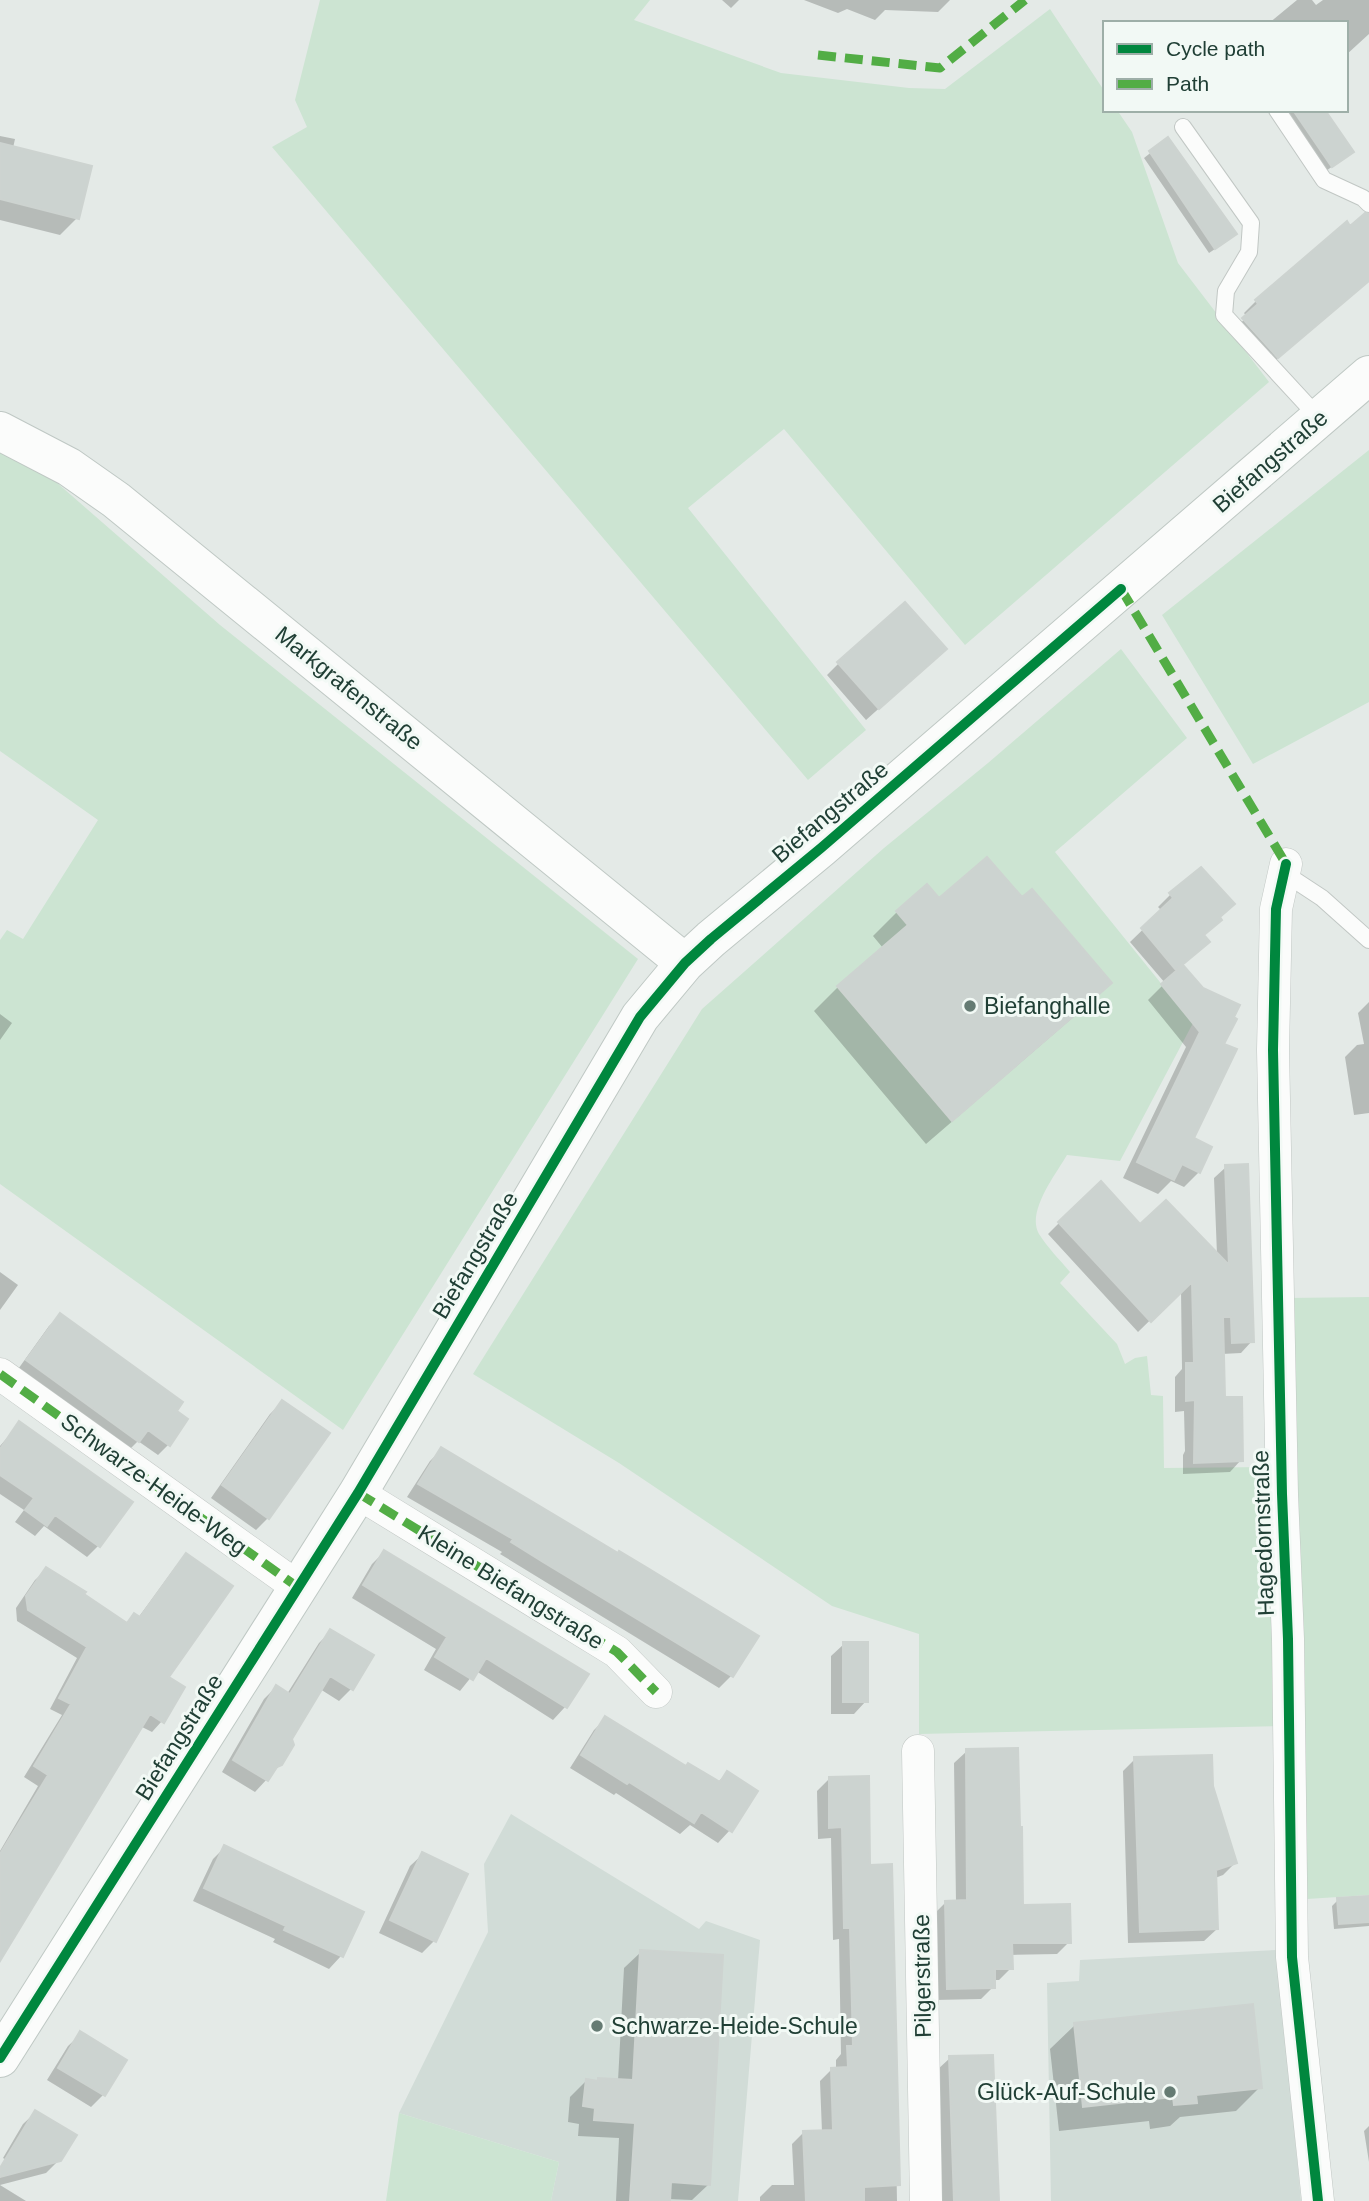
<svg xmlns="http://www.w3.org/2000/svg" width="1369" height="2201" font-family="Arial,sans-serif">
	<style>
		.built { fill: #d1dcd7 }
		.green { fill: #cce4d2 }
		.shadow { fill: #0003 }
		.building { fill: #ccd3d0; stroke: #cdd3d0; stroke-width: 2 }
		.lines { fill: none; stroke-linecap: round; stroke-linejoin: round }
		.service-casing { stroke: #c1c7c4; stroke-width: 18 }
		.minor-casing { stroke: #c1c7c4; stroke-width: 33 }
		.secondary-casing { stroke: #bfc8c4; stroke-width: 40 }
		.service { stroke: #fbfcfb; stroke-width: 16 }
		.minor { stroke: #fbfcfb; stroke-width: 32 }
		.secondary { stroke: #fbfcfb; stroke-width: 38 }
		.quiet { stroke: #52ad45; stroke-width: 9; stroke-dasharray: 18 9; stroke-linecap: butt }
		.cycleway-casing { stroke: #f2f9f5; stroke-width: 15 }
		.cycleway { stroke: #00873e; stroke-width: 10 }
		.poi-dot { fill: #657b73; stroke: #f2f9f5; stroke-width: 2.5 }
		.labels { text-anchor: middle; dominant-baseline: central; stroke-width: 6; stroke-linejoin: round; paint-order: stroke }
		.street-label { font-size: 23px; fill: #203f35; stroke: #f2f9f5 }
		.poi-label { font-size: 23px; fill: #203f35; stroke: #f2f9f5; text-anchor: start }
	</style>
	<rect width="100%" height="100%" fill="#e4eae7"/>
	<path class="built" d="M511 1814 699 1929 706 1921 760 1940 738 2201H551L559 2162 399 2113 488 1932 484 1864Z
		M1277 1950 1301 2201H1051L1047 1983 1079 1981 1080 1960Z"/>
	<path class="green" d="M320 0H650L634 20 781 73 909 88 945 89 1050 9 1105 92V110H1117L1132 132 1178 263 1269 382 965 645 784 429 688 508 866 730 808 780 272 147 307 127 295 100Z
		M1369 450V702L1253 764 1162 615Z
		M0 451 48 475 220 625 638 959 343 1430 0 1184V940L7 930 23 939 98 820 0 751Z
		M1121 649 1187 738 1055 852 1193 1023 1120 1161 1067 1155C1056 1174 1026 1212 1039 1234 1047 1247 1060 1260 1070 1272L1060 1283 1117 1344 1125 1364 1135 1358 1147 1356 1151 1395 1163 1396 1164 1468 1268 1467 1280 1726 919 1734V1634L832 1606 619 1463 473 1374 702 1009 884 848 988 763Z
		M1369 1297V1895L1307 1899 1288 1298Z
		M399 2113 559 2162 551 2201H386Z"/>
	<path class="shadow" d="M722 0H739L731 8Z
		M804 0H950L938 12 885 10 875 20 847 9 838 13Z
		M1297 0H1312L1316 5 1323 0H1369V34L1346 55V23H1269Z
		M1284 110H1322L1352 152 1326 171Z
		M0 136 15 139 13 148 77 218 60 235 0 220Z
		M1168 139 1230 239 1209 253 1144 158Z
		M1369 219V281L1265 369 1231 332 1247 317 1244 313 1256 301 1350 228Z
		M932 661 866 720 827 675 839 663Z
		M1170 895 1220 920 1203 936 1208 942 1181 966 1202 989 1222 1044 1192 1139 1199 1172 1184 1187 1171 1181 1158 1194 1123 1178 1186 1047 1148 1000 1165 983 1130 942 1162 911 1158 907Z
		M1021 900 1110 983 1085 1007 926 1144 814 1011 838 987 883 948 873 936 897 912 939 901Z
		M1369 1002V1113L1354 1115 1345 1057 1357 1045 1364 1044 1358 1013Z
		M0 1014 12 1023 0 1040Z
		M1226 1167 1252 1341 1241 1353 1222 1354 1223 1399 1241 1460 1230 1472 1183 1474V1455L1185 1451 1184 1411 1175 1412V1377L1182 1369 1181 1290 1138 1332 1048 1234 1059 1223 1140 1227 1217 1255 1214 1178Z
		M0 1272 18 1285 0 1310Z
		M60 1316 174 1411 169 1444 158 1455 138 1441 127 1452 16 1372 49 1326Z
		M282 1402 268 1518 256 1530 211 1498 270 1414Z
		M20 1423 99 1545 87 1557 44 1526 35 1536 15 1522 24 1510 0 1494V1446Z
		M442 1449 732 1675 719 1688 500 1554 502 1552 407 1497 430 1461Z
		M384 1552 586 1675 565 1707 553 1720 476 1671 460 1691 424 1670 436 1649 352 1598 372 1564Z
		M186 1555 166 1677 162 1721 152 1732 140 1726 0 1958V1851L38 1786 24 1777 62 1715 50 1709 77 1658 17 1621 16 1608 35 1580 46 1570 125 1624 134 1615 138 1618 176 1566Z
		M331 1631 371 1656 351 1689 339 1701 320 1689 290 1738 281 1764 255 1792 222 1772 264 1699 276 1687 287 1694 319 1643Z
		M844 1644 866 1701 854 1714H831V1656Z
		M606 1718 686 1768 717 1783 727 1773 730 1830 718 1843 690 1825 680 1834 616 1793 614 1795 570 1768 594 1730Z
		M967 1751 1018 1829 1021 1906 1069 1942 1057 1954 1010 1955 1011 1968 999 1980H993V1987L981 1999 935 2000 933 1915 946 1902H956L954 1763Z
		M1135 1759 1211 1786 1235 1863 1223 1875 1215 1878 1217 1929 1204 1941 1128 1943 1123 1771Z
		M829 1779 869 1867 891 1866 897 2201H760V2197L772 2185H794L792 2144 804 2132H822L820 2081 832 2069H836V2060L841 2054 839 1939 833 1940 831 1838 818 1839 817 1791Z
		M225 1847 361 1913 341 1956 329 1969 273 1942 275 1939 193 1901 213 1859Z
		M423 1854 466 1875 434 1941 422 1953 379 1933 410 1866Z
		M1369 1898V1926L1334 1929 1332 1906 1338 1900Z
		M641 1952 709 2184 692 2200 668 2199V2201H616L619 2138 578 2136 579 2124 568 2122 570 2097 586 2081H618L624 1968Z
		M1075 2025 1260 2087 1236 2111 1180 2117 1170 2126 1150 2129 1149 2121 1059 2131 1050 2049Z
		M81 2034 124 2060 103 2095 91 2107 47 2080 68 2046Z
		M950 2058 997 2201H942L937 2070Z
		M36 2112 59 2160 46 2173 0 2185V2178L10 2162 3 2158 23 2124Z
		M1369 2126V2162L1364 2131Z
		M0 2185 26 2201H0Z"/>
	<path class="building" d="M1293 110H1325L1354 152 1332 167Z
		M1168 137 1237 234 1215 249 1149 151Z
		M0 143 92 166 79 219 0 199Z
		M1365 213 1369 214V281L1278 358 1242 318 1258 304 1255 300 1347 221 1350 226Z
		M905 602 947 649 879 709 837 662Z
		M987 857 1022 897 1032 889 1112 983 952 1121 837 986 908 925 896 911 927 884 939 898Z
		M1201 867 1235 904 1220 917 1222 920 1204 935 1210 942 1176 970 1141 928 1173 898 1169 893Z
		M1183 965 1203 988 1240 1005 1234 1017 1237 1019 1224 1044 1237 1049 1194 1138 1212 1147 1200 1173 1182 1164 1174 1180 1137 1162 1200 1032 1161 984Z
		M1248 1164 1254 1342 1232 1343 1231 1317H1223L1225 1397H1242L1243 1461 1194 1463 1195 1400 1186 1401V1363H1194L1192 1282 1151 1322 1058 1222 1101 1181 1140 1224 1166 1200 1229 1265 1225 1165Z
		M60 1313 183 1402 177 1411 188 1419 170 1446 148 1430 139 1442 26 1360Z
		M282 1400 330 1433 269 1519 222 1485Z
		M19 1421 133 1502 100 1547 55 1515 47 1526 25 1510 34 1498 0 1475V1449Z
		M441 1447 618 1553 619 1551 646 1567 759 1636 733 1677 543 1562 511 1542 513 1539 418 1484Z
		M384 1550 589 1674 567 1708 486 1658 473 1680 435 1657 447 1637 363 1585Z
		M186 1553 233 1586 169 1677 185 1687 164 1723 150 1714 0 1961V1854L48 1775 34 1766 71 1704 59 1698 87 1647 28 1610 26 1596 46 1567 86 1592 84 1594 127 1623 134 1613 140 1617Z
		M330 1629 374 1655 353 1690 330 1676 292 1739 294 1745 282 1765 277 1767 268 1781 233 1760 276 1685 290 1694Z
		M843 1642H868V1702H843Z
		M605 1716 686 1766 688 1763 720 1782 727 1771 758 1791 732 1832 701 1812 694 1823 629 1782 627 1784 581 1755Z
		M1018 1748 1020 1827H1022L1023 1905 1070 1904 1071 1943H1012L1013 1969H995V1988L947 1989 945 1901 967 1900 966 1749Z
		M1212 1755 1213 1786 1237 1863 1216 1870 1218 1929 1140 1932 1134 1757Z
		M869 1776 870 1865 892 1864 900 2185 864 2187V2201H806L803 2131 833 2130 831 2068 848 2067 847 2046H853L850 1928H844L842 1827 829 1828V1777Z
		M224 1845 364 1912 343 1957 284 1930 286 1926 204 1888Z
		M422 1852 468 1874 436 1942 390 1920Z
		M1369 1896V1922L1339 1924 1337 1898Z
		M640 1950 723 1955 710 2185 671 2182 670 2201H630L635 2123 594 2120 595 2108 583 2106 586 2079 598 2081V2078L633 2080Z
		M1253 2004 1262 2088 1196 2095 1197 2103 1174 2105 1173 2097 1083 2107 1074 2023Z
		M80 2031 127 2060 105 2096 58 2068Z
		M993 2055 999 2201H954L949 2056Z
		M35 2110 77 2135 61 2161 0 2177V2168Z"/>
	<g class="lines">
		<defs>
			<path id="service" d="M1277 110 1324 180 1363 198 1369 204
				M1183 127 1251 223 1249 252 1226 291 1224 315 1319 418
				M1284 873 1322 898 1369 940"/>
			<path id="minor" d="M1286 864 1276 909 1273 1050 1282 1494 1288 1639 1292 1957 1318 2201
				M0 1374 299 1588
				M358 1493 617 1652 656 1692
				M918 1751 926 2201"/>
			<path id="secondary" d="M0 431 69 467 116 500 685 963
				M0 2058 358 1493 640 1017 685 963 711 939 821 848 1369 375"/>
		</defs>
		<use href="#service" class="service-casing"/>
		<use href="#minor" class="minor-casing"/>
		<use href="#secondary" class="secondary-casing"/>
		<use href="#service" class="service"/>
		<use href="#minor" class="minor"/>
		<use href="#secondary" class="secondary"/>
		<path class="quiet" d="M818 55 940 68 1025 0
			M1121 589 1286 864
			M0 1374 299 1588
			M358 1493 617 1652 656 1692"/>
		<defs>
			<path id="cycleway" d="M1286 864 1276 909 1273 1050 1282 1494 1288 1639 1292 1957 1318 2201
				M0 2058 358 1493 640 1017 685 963 711 939 821 848 1121 589"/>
		</defs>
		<use href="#cycleway" class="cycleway-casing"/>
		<use href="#cycleway" class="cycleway"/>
	</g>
	<g class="poi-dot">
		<circle cx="970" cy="1006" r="7"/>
		<circle cx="597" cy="2026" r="7"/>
		<circle cx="1170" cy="2092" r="7"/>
	</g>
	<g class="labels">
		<g class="street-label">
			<text transform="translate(1270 461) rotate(-41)">Biefangstraße</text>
			<text transform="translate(349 688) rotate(39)">Markgrafenstraße</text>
			<text transform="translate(830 812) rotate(-40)">Biefangstraße</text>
			<text transform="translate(475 1255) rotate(-59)">Biefangstraße</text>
			<text transform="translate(154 1484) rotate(36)">Schwarze-Heide-Weg</text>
			<text transform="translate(1263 1533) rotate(-92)">Hagedornstraße</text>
			<text transform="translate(511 1587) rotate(32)">Kleine Biefangstraße</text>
			<text transform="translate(179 1737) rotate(-58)">Biefangstraße</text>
			<text transform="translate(922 1976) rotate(-91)">Pilgerstraße</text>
		</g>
		<g class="poi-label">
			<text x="984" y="1006">Biefanghalle</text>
			<text x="611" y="2026">Schwarze-Heide-Schule</text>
			<text x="1156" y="2092" text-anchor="end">Glück-Auf-Schule</text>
		</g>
	</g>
	<rect x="1103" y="21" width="245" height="91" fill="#f2f9f5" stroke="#9eafa8" stroke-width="2"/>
	<rect x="1117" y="44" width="35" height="10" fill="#00873e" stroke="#9eafa8" stroke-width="2"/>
	<text x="1166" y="56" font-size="21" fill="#203f35">Cycle path</text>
	<rect x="1117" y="79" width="35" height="10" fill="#52ad45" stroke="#9eafa8" stroke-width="2"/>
	<text x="1166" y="91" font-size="21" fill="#203f35">Path</text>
</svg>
